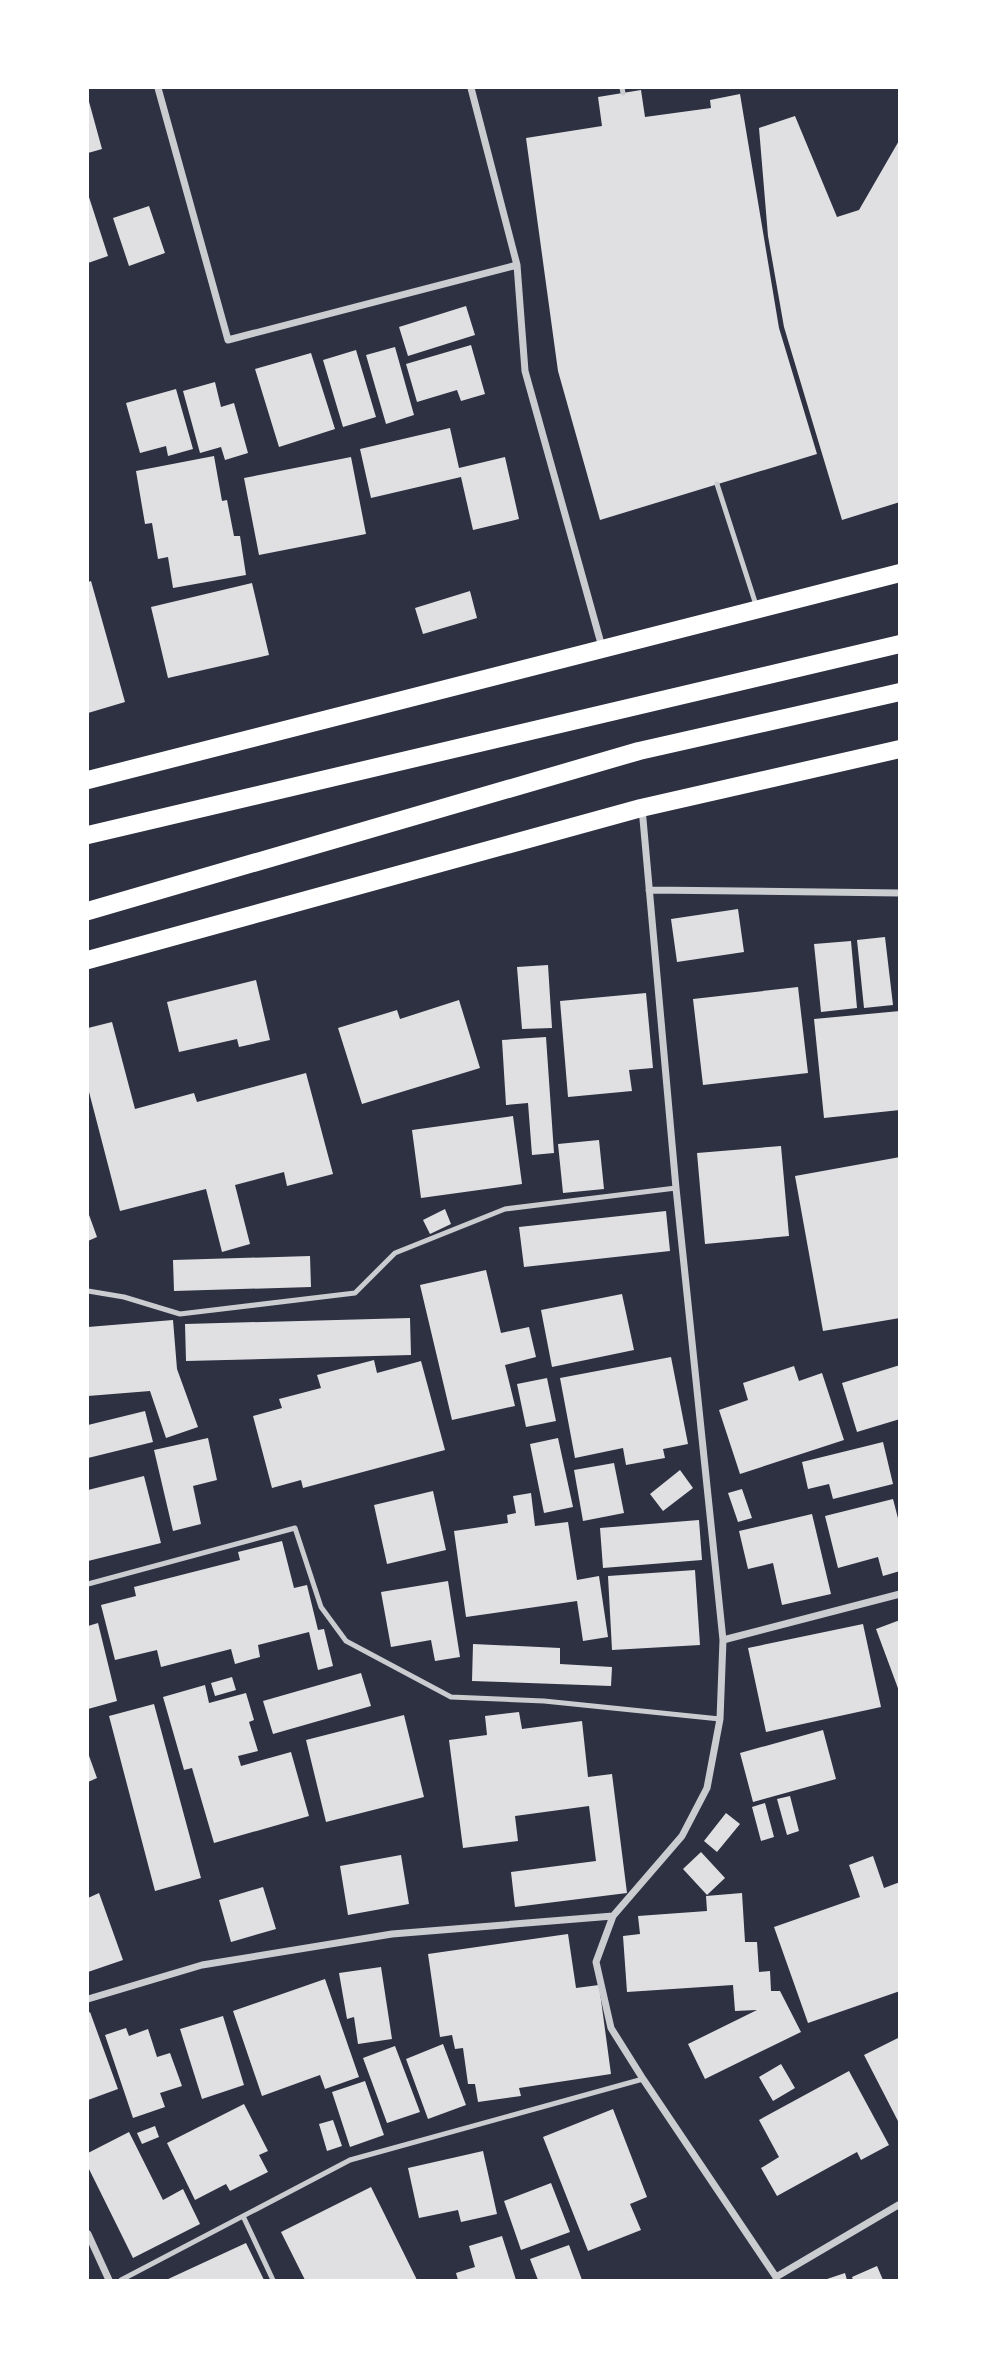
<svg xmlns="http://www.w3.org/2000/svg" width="987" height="2368" font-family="Mulish,sans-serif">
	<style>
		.building { fill: #e0e0e3 }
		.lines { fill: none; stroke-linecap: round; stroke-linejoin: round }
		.service { stroke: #caccd0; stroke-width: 5 }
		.minor { stroke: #caccd0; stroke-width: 7 }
		.primary { stroke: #fff; stroke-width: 18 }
	</style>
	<rect width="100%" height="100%" fill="#2d3142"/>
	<path class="building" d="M641 90 645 117 711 108 710 100 740 94 779 328 817 454 600 520 558 371 526 138 602 126 598 97Z
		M88 98 102 149 88 153Z
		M795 116 837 217 859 210 900 139V502L842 520 784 327 768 236 759 128Z
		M88 194 108 256 88 263Z
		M149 206 165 253 129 266 113 218Z
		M466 306 475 335 408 356 399 327Z
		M471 345 485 394 461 401 457 390 417 402 406 364Z
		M395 347 414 415 386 424 366 355Z
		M356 350 376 417 343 427 323 360Z
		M311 353 335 429 279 447 255 369Z
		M215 382 221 407 234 403 248 453 225 460 221 447 200 453 183 391Z
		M176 389 193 449 168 456 166 446 140 453 126 403Z
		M450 428 459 468 505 457 519 519 473 530 461 477 371 498 360 449Z
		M214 456 222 501 227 500 234 536H240L246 575 173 588 168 557 158 559 152 523 145 524 136 471Z
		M351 457 366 534 259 555 244 478Z
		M91 581 125 702 88 713V582Z
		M252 583 269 655 168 678 151 607Z
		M470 591 477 618 423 634 415 608Z
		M738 909 744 952 677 962 671 919Z
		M885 937 893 1005 864 1008 857 940Z
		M851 941 857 1008 821 1012 814 944Z
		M548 965 552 1028 522 1029 517 967Z
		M256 980 270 1040 239 1047 237 1039 179 1052 167 1002Z
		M798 987 808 1073 703 1085 693 999Z
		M646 993 653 1068 629 1070 632 1091 568 1097 560 1001Z
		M459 1000 480 1068 362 1104 338 1028 397 1010 400 1019Z
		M900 1011V1110L824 1118 814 1019Z
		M112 1022 135 1109 194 1093 197 1102 306 1073 333 1174 287 1186 284 1172 235 1185 250 1244 222 1252 206 1189 120 1211 88 1088V1028Z
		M546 1037 554 1153 532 1155 528 1103 506 1105 502 1040Z
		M513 1116 522 1184 421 1198 412 1130Z
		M599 1140 604 1189 563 1193 558 1144Z
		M781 1146 789 1236 705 1244 697 1153Z
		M900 1157V1318L823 1331 795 1176Z
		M445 1209 451 1224 430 1234 423 1220Z
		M666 1211 670 1251 524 1267 519 1227Z
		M88 1212 97 1237 88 1241Z
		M310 1256 311 1287 174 1291 173 1260Z
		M486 1270 501 1333 529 1327 536 1357 505 1365 515 1406 452 1420 420 1285Z
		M622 1294 634 1350 552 1367 541 1310Z
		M410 1318 411 1355 186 1361 185 1324Z
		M173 1320 177 1369 198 1427 166 1438 150 1391 88 1396V1327Z
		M671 1357 688 1444 663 1449 665 1458 626 1465 623 1448 575 1458 560 1378Z
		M374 1360 377 1373 421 1361 445 1450 303 1488 301 1480 272 1488 253 1416 282 1408 279 1399 321 1388 317 1375Z
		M900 1365V1419L857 1432 842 1383Z
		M794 1366 799 1381 822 1373 844 1440 740 1474 719 1410 748 1400 743 1383Z
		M547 1378 556 1421 526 1427 517 1384Z
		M145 1411 153 1442 88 1458V1425Z
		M208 1438 217 1480 193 1486 201 1524 173 1531 154 1450Z
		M558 1438 573 1507 544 1513 530 1444Z
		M883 1442 893 1484 833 1499 829 1484 808 1489 802 1462Z
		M614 1463 624 1513 583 1521 574 1470Z
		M680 1470 693 1488 663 1511 650 1494Z
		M144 1476 161 1543 88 1561V1490Z
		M742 1489 752 1518 738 1522 728 1493Z
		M433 1491 446 1550 387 1564 374 1505Z
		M531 1493 535 1526 568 1522 577 1580 599 1576 608 1637 583 1641 577 1601 466 1617 454 1531 508 1523 507 1515 516 1513 513 1496Z
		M893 1499 900 1526V1571L883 1576 878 1557 838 1568 825 1516Z
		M812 1514 831 1594 782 1605 773 1563 748 1569 739 1531Z
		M699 1520 702 1560 603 1568 600 1528Z
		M282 1541 294 1588 307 1585 318 1630 324 1629 333 1666 318 1670 309 1632 258 1645 260 1657 235 1664 231 1649 161 1667 157 1650 115 1660 101 1605 136 1596 134 1587 240 1560 238 1552Z
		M695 1570 700 1645 612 1650 608 1576Z
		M448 1581 460 1657 435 1661 431 1640 391 1647 381 1592Z
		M900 1620V1691H899L876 1629Z
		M98 1623 117 1701 88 1709V1626Z
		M863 1624 881 1707 766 1732 748 1648Z
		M473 1644 560 1648V1664L612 1667 611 1686 472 1681Z
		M361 1673 371 1706 273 1734 263 1701Z
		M232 1677 236 1690 215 1696 211 1683Z
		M205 1685 209 1703 246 1693 254 1720 249 1722 258 1751 238 1756 241 1766 291 1752 309 1816 214 1843 192 1768 184 1770 163 1697Z
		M154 1704 201 1878 155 1891 109 1716Z
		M519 1712 522 1729 582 1721 588 1777 612 1774 627 1893 515 1907 511 1872 596 1861 589 1806 515 1816 518 1841 463 1848 449 1740 487 1735 485 1716Z
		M404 1715 424 1797 326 1822 306 1740Z
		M823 1730 836 1779 753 1802 740 1753Z
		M88 1753 97 1778 88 1782Z
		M790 1796 799 1831 787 1835 777 1799Z
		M765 1803 774 1837 761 1841 752 1807Z
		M726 1813 740 1824 717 1852 704 1841Z
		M701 1852 725 1878 707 1895 683 1869Z
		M401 1855 409 1904 348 1915 340 1866Z
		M873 1856 884 1888 900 1882V1991L808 2023 774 1927 860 1897 849 1865Z
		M263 1887 276 1929 231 1942 219 1900Z
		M99 1893 123 1960 88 1972V1898Z
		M742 1893 745 1942H757L759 1972 770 1971 771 1991H780L801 2032 705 2079 688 2044 757 2010 735 2011 733 1985 627 1992 623 1936 640 1934 638 1916 707 1911 706 1896Z
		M568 1934 576 1988 599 1985 611 2074 519 2088 521 2096 478 2102 475 2084H468L463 2048 455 2049 452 2035 440 2037 428 1954Z
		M381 1967 392 2039 358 2044 354 2017 347 2019 339 1973Z
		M325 1979 359 2077 325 2089 320 2075 262 2096 233 2011Z
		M90 2012 118 2089 88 2100V2013Z
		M223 2016 244 2085 202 2099 180 2029Z
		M126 2028 129 2036 148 2029 157 2057 170 2053 182 2086 160 2093 165 2107 133 2118 105 2035Z
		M900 2037V2125L864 2055Z
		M443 2044 466 2105 428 2119 406 2059Z
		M395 2046 420 2112 387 2123 363 2058Z
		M781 2064 795 2088 773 2101 759 2077Z
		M849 2071 889 2145 861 2160 857 2152 777 2196 761 2168 779 2157 759 2120Z
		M365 2081 384 2135 350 2147 332 2092Z
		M244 2104 268 2151 259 2155 268 2172 230 2191 226 2184 195 2200 167 2143Z
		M613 2109 647 2197 630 2204 641 2230 588 2251 543 2137Z
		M333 2120 342 2146 327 2151 319 2124Z
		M155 2126 159 2137 142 2144 137 2133Z
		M129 2132 163 2200 183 2189 200 2224 133 2258 88 2167V2153Z
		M483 2151 497 2214 461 2222 458 2210 419 2218 408 2168Z
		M551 2183 570 2232 521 2250 504 2201Z
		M371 2187 417 2280H305L281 2232Z
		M502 2236 516 2280H458L456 2273 475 2267 469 2246Z
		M246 2243 264 2280H166Z
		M569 2245 582 2280H538L530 2259Z
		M877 2266 883 2280H853L852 2277Z
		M845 2273 847 2280H824Z"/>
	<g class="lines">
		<path class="service" d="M622 88 623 93
			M717 484 757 608
			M88 1291 124 1297 180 1314 355 1293 395 1253 505 1209 676 1188
			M88 1584 295 1528 321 1607 346 1641 451 1697 544 1701 720 1719
			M243 2216 273 2280
			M121 2280 350 2160 643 2079"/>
		<path class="minor" d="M158 88 228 340 517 265
			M471 88 517 265 525 371 602 647
			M642 808 676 1188 723 1640 720 1719 707 1788 682 1836 613 1916 596 1962 611 2028 643 2079 776 2277
			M649 890 900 893
			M723 1640 900 1594
			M88 1999 202 1965 392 1934 613 1916
			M88 2234 109 2280
			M776 2280V2277L900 2204"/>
		<path class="primary" d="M88 780 900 573
			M88 835 900 644
			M88 911 639 751 900 692
			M88 960 641 808 900 749"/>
	</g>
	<rect width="987" height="2368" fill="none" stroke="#ffffff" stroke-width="178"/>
</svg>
